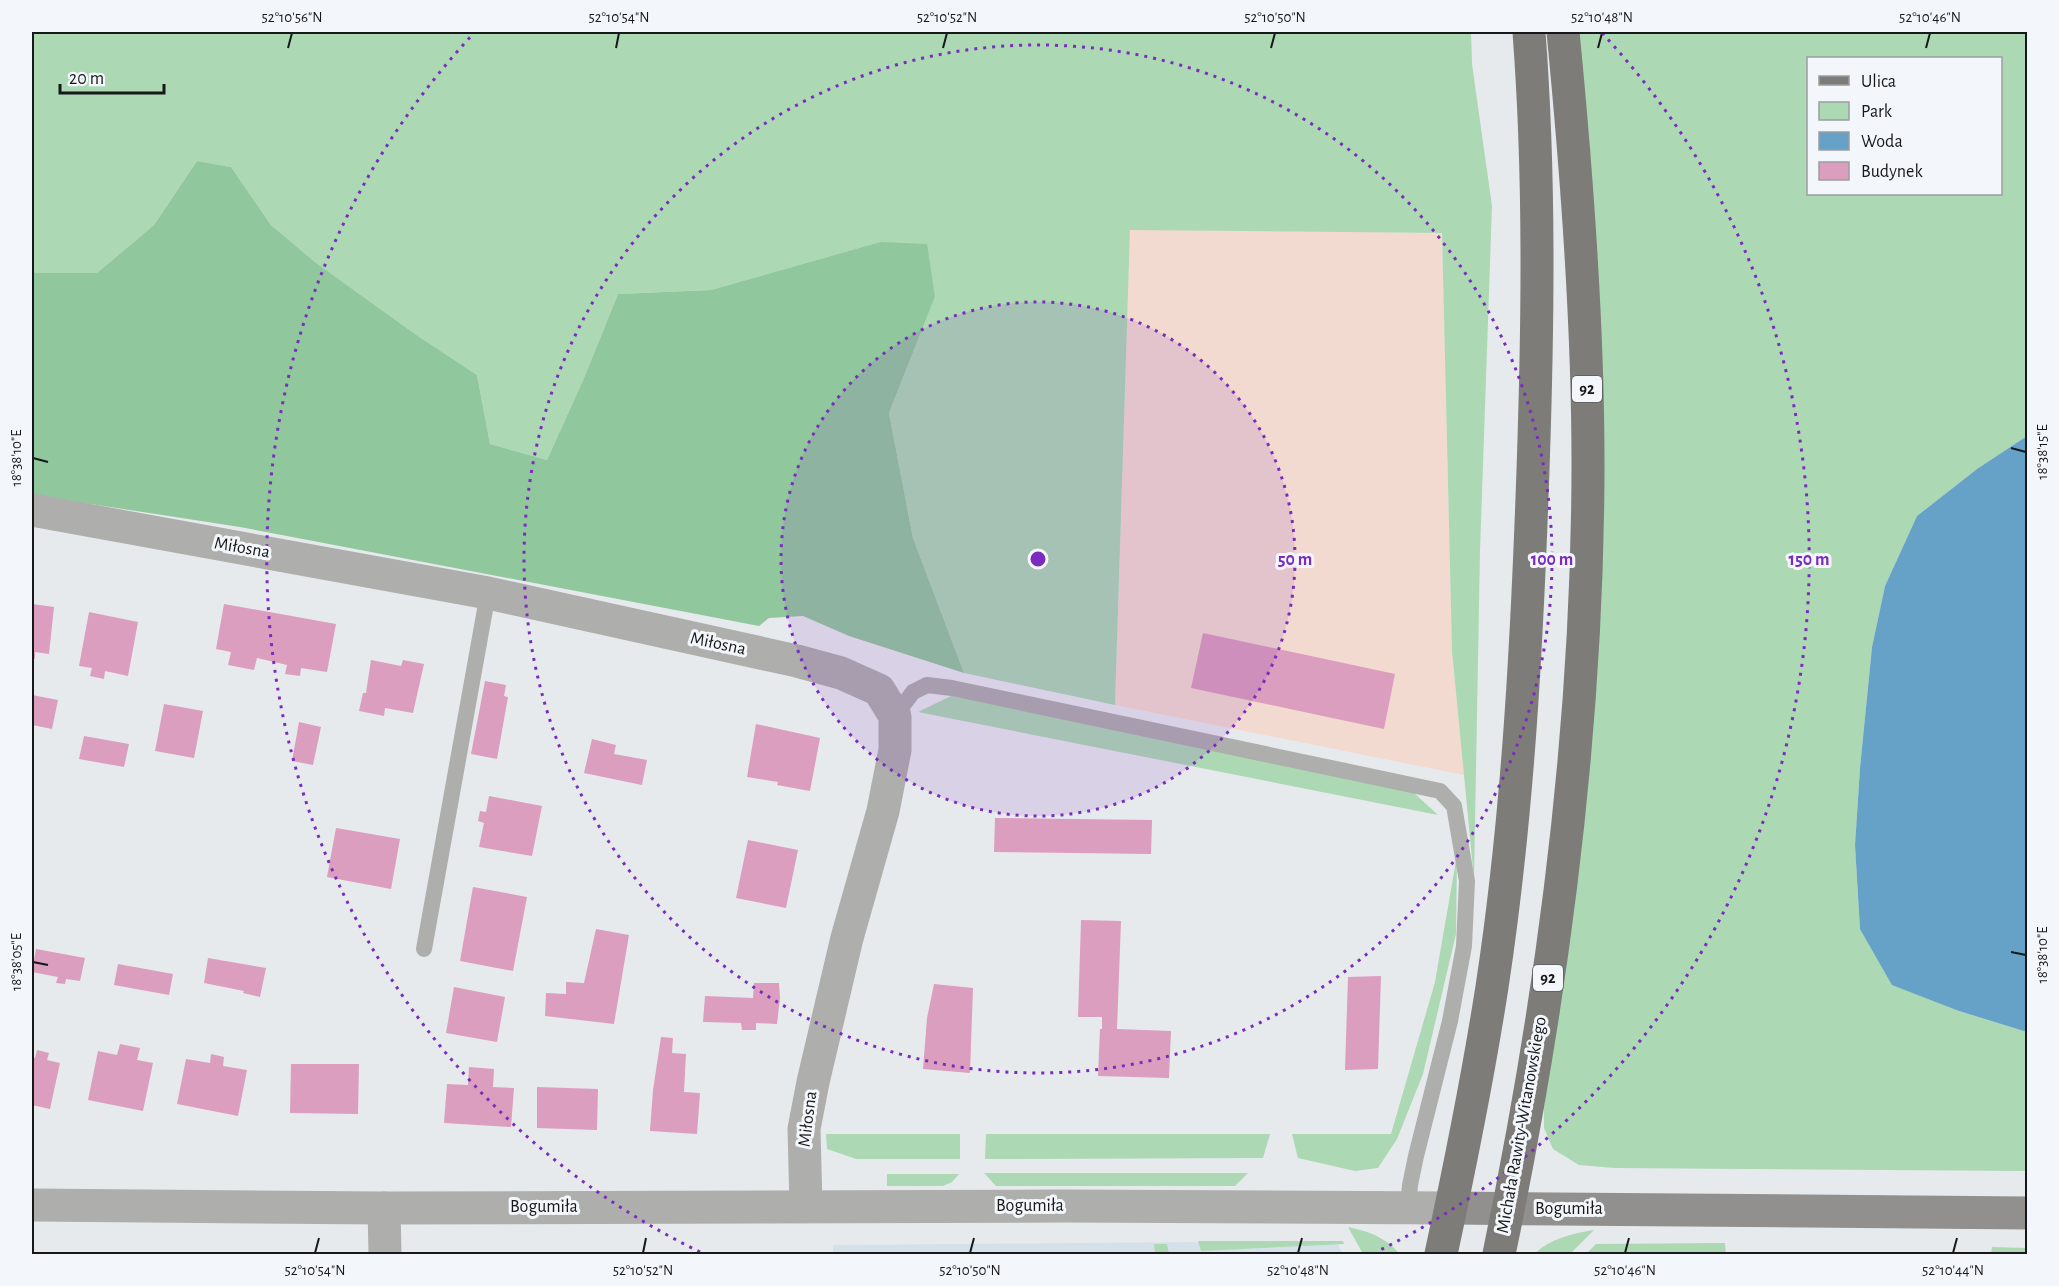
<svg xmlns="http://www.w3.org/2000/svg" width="2059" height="1286" font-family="'Alegreya Sans',sans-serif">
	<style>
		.built { fill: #d6e0e9 }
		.industrial { fill: #f2dad0 }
		.green { fill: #acd8b4; fill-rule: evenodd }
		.forest { fill: #91c79c }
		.water { fill: #66a2c7 }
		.building { fill: #db9ebe }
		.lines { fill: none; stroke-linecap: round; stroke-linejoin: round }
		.service { stroke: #aeaeac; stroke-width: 16 }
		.minor { stroke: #aeaeac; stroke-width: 33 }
		.tertiary { stroke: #aeaeac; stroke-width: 33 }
		.secondary { stroke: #92908e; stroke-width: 33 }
		.primary { stroke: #7d7c78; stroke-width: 33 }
		.ticks { fill: none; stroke: #171819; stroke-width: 2 }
		.ring { fill: none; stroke: #7b2cbf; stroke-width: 3; stroke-dasharray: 3 6 }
		.labels { text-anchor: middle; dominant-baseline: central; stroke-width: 6; stroke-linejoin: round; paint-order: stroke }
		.shield { fill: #f3f7fb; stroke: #595b5d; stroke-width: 1.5 }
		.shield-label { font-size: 16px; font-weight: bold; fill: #171819 }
		.street-label { font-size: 18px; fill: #171819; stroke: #f3f7fb }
		.centre { fill: #7b2cbf; stroke: #f3f7fb; stroke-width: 3 }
		.ring-label { font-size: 18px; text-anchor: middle; font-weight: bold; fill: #7b2cbf; stroke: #f3f7fb; stroke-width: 6; stroke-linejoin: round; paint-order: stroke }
		.neatline { fill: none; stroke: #171819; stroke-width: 2 }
		.ticks-label { font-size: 15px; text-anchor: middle; fill: #171819 }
	</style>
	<rect width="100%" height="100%" fill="#e6eaed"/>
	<path class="built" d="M1336 1241 1343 1254H833V1245Z"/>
	<path class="industrial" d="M1130 229 1442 233 1452 651 1464 775 1115 705Z"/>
	<path class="green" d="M32 32H1471L1472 64 1492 206 1480 551 1474 879 1452 651 1442 233 1130 230 1115 705 964 673 913 538 889 413 935 297 880 242 711 290 618 294 584 378 547 460 490 444 477 375 415 334 315 262 271 225 231 167 197 161 154 225 97 273H32Z
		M1574 32H2027V436L1977 469 1917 516 1885 586 1872 647 1860 768 1855 845 1860 929 1959 1011 2027 1032V1171L1614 1168 1579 1165 1553 1149 1544 1128V1108L1553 1026 1574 897ZM1808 58H2000V194H1808Z
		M951 696 982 700 1413 792 1438 815 918 712Z
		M1457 855 1456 934 1423 1074 1397 1139 1378 1168 1355 1171 1298 1158 1292 1134H1391L1435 982Z
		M826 1134H960V1159H856L827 1149Z
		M986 1134H1270L1263 1158 985 1159Z
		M984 1173H1248L1235 1186H996Z
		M887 1174H959L952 1182 943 1186H887Z
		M1348 1227C1369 1231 1386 1238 1400 1254H1363Z
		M1594 1230 1570 1254H1534C1550 1239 1573 1233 1594 1230Z
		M1198 1241H1343L1344 1244 1201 1251Z
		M1725 1243 1726 1254H1586L1596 1244Z
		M1154 1244H1167L1169 1254H1155Z
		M1992 1247 2027 1248V1254H1991Z"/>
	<path class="forest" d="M197 161 231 167 271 225 315 262 415 334 477 375 490 444 547 460 584 378 618 294 711 290 880 242 927 244 935 297 889 413 913 538 964 673 849 636 803 616 769 618 759 626 240 527 32 495V273H97L154 225Z"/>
	<path class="water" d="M2027 436V1032L1959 1011 1892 985 1860 929 1855 845 1860 768 1872 647 1885 586 1917 516 1977 469Z"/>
	<path class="building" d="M32 604 54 607 49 654 35 652V659L32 658Z
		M224 604 336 624 327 672 301 668 300 676 285 674 287 665 257 658 254 670 228 665 231 652 216 649Z
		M89 612 138 622 128 676 105 671 104 679 90 676 92 668 79 666Z
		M1203 633 1395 674 1384 729 1191 688Z
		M371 660 401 666 403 660 424 664 413 713 385 708 384 716 359 711 363 693H366Z
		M485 681 506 685 504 696 508 697 497 759 471 754Z
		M32 695 58 700 52 729 32 725Z
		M164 704 203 711 194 758 155 751Z
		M299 722 321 727 313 765 292 761Z
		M756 724 820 738 810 791 777 785 778 782 747 777Z
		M84 736 129 744 124 767 79 759Z
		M592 739 616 745 614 754 647 760 642 785 584 773Z
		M489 796 542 806 532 856 479 847 484 823 478 821 480 811 486 812Z
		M995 818 1152 820 1151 854 994 852Z
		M336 828 400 839 391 889 327 877Z
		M748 840 798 850 786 908 736 898Z
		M473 887 527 897 513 971 460 961Z
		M1081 920 1121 921 1117 1029 1171 1031 1169 1078 1098 1076 1100 1029H1102V1017H1078Z
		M596 929 629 935 614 1024 545 1016 546 993 566 994V982L584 983Z
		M36 949 85 958 80 981 66 979 65 984 56 983 58 977 32 972Z
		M208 958 266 968 260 997 243 993 244 991 204 983Z
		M118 964 173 974 169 995 114 985Z
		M1381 976 1378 1069 1345 1070 1348 977Z
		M754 983H779L780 998 777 1024 756 1023V1030H742L741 1023 703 1022 705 996 753 998Z
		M934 984 973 988 970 1073 923 1069 927 1018Z
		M454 987 505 997 497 1042 446 1033Z
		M661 1037 673 1038 672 1053 686 1054 684 1092 700 1093 697 1134 650 1131 653 1090Z
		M120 1044 140 1048 137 1060 153 1063 143 1111 88 1100 98 1051 117 1055Z
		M37 1050 49 1053 47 1060 60 1063 50 1109 32 1105V1057L35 1058Z
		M211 1054 224 1057 223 1066 247 1070 238 1116 177 1104 186 1059 210 1063Z
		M291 1064H359L358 1114 290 1113Z
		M469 1067 494 1069 493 1087 514 1088 511 1127 444 1123 447 1084 468 1085Z
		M537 1087 598 1089 597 1130 537 1128Z"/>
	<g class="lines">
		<path class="service" d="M895 716 913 692 927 685 952 688 1440 791 1454 806 1467 881 1464 946 1450 1021 1416 1156 1410 1185 1408 1208
			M424 949 488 593"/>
		<path class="minor" d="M32 510 488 593 797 661 841 673 879 690 895 716V750L883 811 847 938 813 1082 804 1129 806 1206
			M384 1208 385 1254"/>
		<path class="tertiary" d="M32 1205 384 1208 1061 1206 1451 1208"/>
		<path class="secondary" d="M1451 1208 2028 1213"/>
		<path class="primary" d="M1441 1254C1460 1166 1478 1077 1492 987 1518 816 1527 643 1533 470 1538 324 1540 177 1529 32
			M1499 1254C1553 995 1588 729 1588 463 1588 319 1577 175 1563 32"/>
	</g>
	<path class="ticks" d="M288 48 292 33M616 48 619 33M943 48 947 33M1271 48 1275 33M1598 48 1602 33M1926 48 1930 33M2011 448 2026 452M33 458 48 462M2011 952 2026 955M33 962 48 965M315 1253 319 1238M643 1253 646 1238M970 1253 974 1238M1298 1253 1302 1238M1625 1253 1629 1238M1953 1253 1957 1238"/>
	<circle cx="1038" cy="559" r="257" fill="#7b2cbf" fill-opacity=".12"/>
	<g class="ring">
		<circle cx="1038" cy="559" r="257"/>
		<circle cx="1038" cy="559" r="514"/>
		<path d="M700 1252A771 771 0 0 1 474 33M1602 33A771 771 0 0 1 1376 1252"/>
	</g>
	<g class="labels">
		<g class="shield">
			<rect x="1572" y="376" width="30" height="26" rx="4.5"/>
			<rect x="1533" y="965" width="30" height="26" rx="4.5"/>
		</g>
		<g class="shield-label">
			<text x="1587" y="389">92</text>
			<text x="1548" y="978">92</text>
		</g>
		<g class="street-label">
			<text transform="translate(242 548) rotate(10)">Miłosna</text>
			<text transform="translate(718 644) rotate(12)">Miłosna</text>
			<text transform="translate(808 1119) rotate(-83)">Miłosna</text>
			<text transform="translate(1522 1125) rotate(-80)">Michała Rawity-Witanowskiego</text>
			<text x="1030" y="1206">Bogumiła</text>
			<text x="544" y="1207">Bogumiła</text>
			<text x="1569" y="1209">Bogumiła</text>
		</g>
	</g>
	<circle cx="1038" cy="559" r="9" class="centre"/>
	<g class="ring-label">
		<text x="1295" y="565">50 m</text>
		<text x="1552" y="565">100 m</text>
		<text x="1809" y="565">150 m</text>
	</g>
	<rect width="2059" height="1286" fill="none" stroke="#f3f7fb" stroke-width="66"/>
	<rect x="1807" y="57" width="195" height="138" fill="#f3f7fb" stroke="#9b9ea1" stroke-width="1.5"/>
	<rect x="1819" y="76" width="30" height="9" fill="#7d7c78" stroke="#9b9ea1" stroke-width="1.5"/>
	<text x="1861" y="87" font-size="18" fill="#171819">Ulica</text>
	<rect x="1819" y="102" width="30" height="18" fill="#acd8b4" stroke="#9b9ea1" stroke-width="1.5"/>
	<text x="1861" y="117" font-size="18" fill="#171819">Park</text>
	<rect x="1819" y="132" width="30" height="18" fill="#66a2c7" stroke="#9b9ea1" stroke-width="1.5"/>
	<text x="1861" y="147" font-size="18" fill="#171819">Woda</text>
	<rect x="1819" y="162" width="30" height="18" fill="#db9ebe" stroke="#9b9ea1" stroke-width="1.5"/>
	<text x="1861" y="177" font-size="18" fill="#171819">Budynek</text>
	<path d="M60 84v9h104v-9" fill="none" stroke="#171819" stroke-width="3"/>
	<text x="69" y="84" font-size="18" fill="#171819" stroke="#f3f7fb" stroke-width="4.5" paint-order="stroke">20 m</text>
	<rect x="33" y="33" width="1993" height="1220" class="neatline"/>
	<g class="ticks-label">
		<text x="292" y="22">52°10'56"N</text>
		<text x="619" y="22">52°10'54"N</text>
		<text x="947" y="22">52°10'52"N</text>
		<text x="1275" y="22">52°10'50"N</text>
		<text x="1602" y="22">52°10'48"N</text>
		<text x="1930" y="22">52°10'46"N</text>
		<text transform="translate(2042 452) rotate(-90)" y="5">18°38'15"E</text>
		<text transform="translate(16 458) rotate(-90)" y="5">18°38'10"E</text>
		<text transform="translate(2042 955) rotate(-90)" y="5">18°38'10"E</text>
		<text transform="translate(16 962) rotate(-90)" y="5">18°38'05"E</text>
		<text x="315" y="1275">52°10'54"N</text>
		<text x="643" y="1275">52°10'52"N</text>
		<text x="970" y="1275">52°10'50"N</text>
		<text x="1298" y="1275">52°10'48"N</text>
		<text x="1625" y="1275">52°10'46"N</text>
		<text x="1953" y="1275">52°10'44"N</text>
	</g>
</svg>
